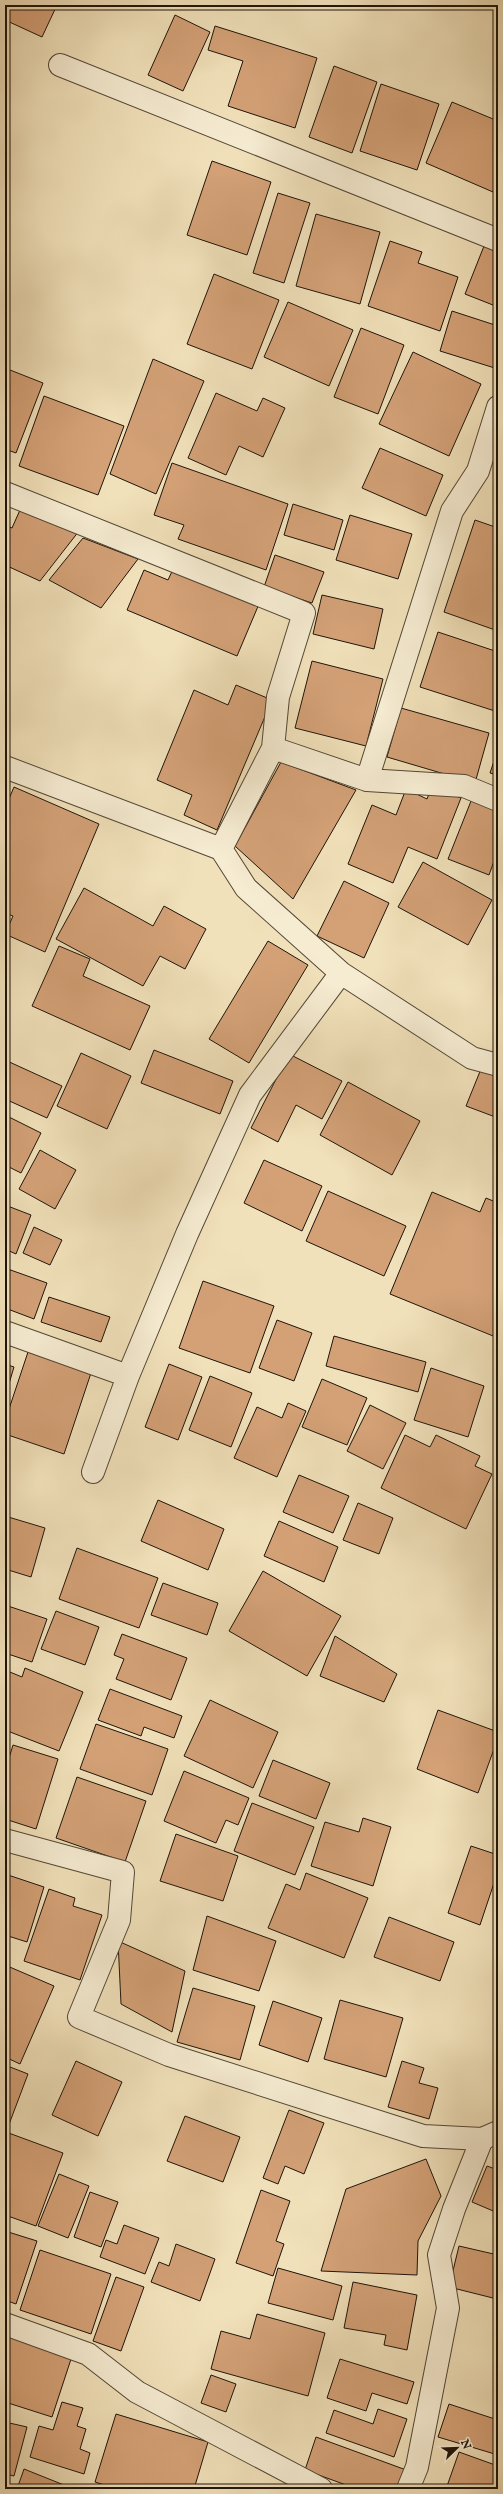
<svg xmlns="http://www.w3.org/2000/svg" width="503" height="2494" font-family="'IM FELL English',serif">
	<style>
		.building { fill: #d4a177; stroke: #1e140a }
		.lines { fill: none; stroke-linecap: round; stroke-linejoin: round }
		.minor-casing { stroke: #534736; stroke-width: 24 }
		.minor { stroke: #f6ecd2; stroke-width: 22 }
	</style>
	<rect width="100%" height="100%" fill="#f1e1ba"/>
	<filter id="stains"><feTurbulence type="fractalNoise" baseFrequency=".005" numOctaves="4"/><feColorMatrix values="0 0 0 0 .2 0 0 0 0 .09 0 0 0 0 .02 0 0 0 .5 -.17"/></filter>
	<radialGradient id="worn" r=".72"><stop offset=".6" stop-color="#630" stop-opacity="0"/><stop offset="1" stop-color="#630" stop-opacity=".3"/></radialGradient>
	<path class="building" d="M10 5H57L42 37 5 20Z
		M175 15 210 32 183 91 148 75Z
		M215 26 317 58 295 128 228 106 243 61 208 50Z
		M334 66 377 82 352 153 309 137Z
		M381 84 439 104 417 170 360 151Z
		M452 102 498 121V179L493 192 426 163Z
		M212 161 271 182 247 255 187 235Z
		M278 193 310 203 284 283 253 273Z
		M316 214 380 232 360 304 296 286Z
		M390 241 422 252 418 263 458 277 440 331 368 306Z
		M486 241 498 246V307L465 294Z
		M214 274 279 300 252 369 187 344Z
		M288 302 353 330 329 386 264 357Z
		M452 311 498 326V369L440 351Z
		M361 328 404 345 378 414 334 397Z
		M413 352 481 384 449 456 379 424Z
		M153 359 204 381 156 494 110 474Z
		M5 368 43 383 16 453 5 449Z
		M216 393 257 411 263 398 285 408 263 457 239 446 226 475 188 458Z
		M44 396 124 426 98 495 19 466Z
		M380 448 443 475 426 516 362 488Z
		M172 463 288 504 266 570 178 539 184 525 154 515Z
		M293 504 343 520 334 550 284 535Z
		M20 510 79 531 40 581 5 565V525L12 528Z
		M350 515 412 534 398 579 336 560Z
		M475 520 498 528V631L444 612Z
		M83 538 138 559 101 608 49 580Z
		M275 555 324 572 312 603 264 587Z
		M174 567 259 604 237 656 127 610 144 570 168 580Z
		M322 595 383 609 374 649 313 634Z
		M438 632 498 652V712L420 687Z
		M312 661 383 679 366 746 295 728Z
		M236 685 272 700 217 830 184 815 192 795 157 780 194 690 228 705Z
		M401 708 489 733 475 783 387 757Z
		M498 749V775L490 773Z
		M281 762 356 790 293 899 235 846Z
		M432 786 461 798 437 859 408 847 393 883 348 864 372 805 396 815 406 789 427 799Z
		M14 787 99 824 45 952 5 934 13 916 5 913V808Z
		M473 796 498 806V850L489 875 448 859Z
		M423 862 492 900 468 945 398 907Z
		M344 881 389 903 364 958 317 936Z
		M84 888 153 926 164 906 206 929 185 969 160 956 143 986 56 939Z
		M268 941 308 965 249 1063 209 1039Z
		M59 946 90 959 83 976 150 1006 130 1050 32 1006Z
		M154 1050 233 1081 220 1114 141 1083Z
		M81 1053 131 1076 107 1129 57 1106Z
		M289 1054 342 1081 322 1119 296 1105 278 1142 251 1128Z
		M5 1060 62 1086 47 1118 5 1099Z
		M483 1064 498 1070V1118L466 1106Z
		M348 1082 420 1121 392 1175 320 1135Z
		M5 1115 41 1133 21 1173 5 1165Z
		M40 1150 76 1170 55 1209 19 1189Z
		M264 1160 322 1186 302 1231 244 1203Z
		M328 1191 406 1226 384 1276 306 1241Z
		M432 1192 480 1212 486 1198 498 1203V1338L390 1294Z
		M5 1205 31 1215 16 1254 5 1249Z
		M34 1227 62 1240 50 1265 23 1253Z
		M5 1268 47 1283 34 1319 5 1308Z
		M203 1281 274 1306 250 1373 179 1348Z
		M49 1297 110 1317 101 1342 41 1322Z
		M277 1320 312 1333 294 1381 259 1368Z
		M334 1336 426 1362 418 1392 326 1366Z
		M28 1352 91 1373 64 1454 5 1434V1421Z
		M5 1364 14 1367 5 1397Z
		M169 1364 202 1377 178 1440 145 1427Z
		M431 1368 484 1386 468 1437 414 1420Z
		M210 1376 252 1393 231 1447 189 1430Z
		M322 1379 367 1398 347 1445 302 1427Z
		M288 1403 306 1411 277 1477 234 1458 257 1407 282 1418Z
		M370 1405 406 1423 383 1469 347 1451Z
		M405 1435 430 1447 436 1435 480 1456 475 1466 492 1474 466 1529 381 1488Z
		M299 1475 349 1496 333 1533 283 1512Z
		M158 1500 224 1529 208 1570 141 1541Z
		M358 1503 393 1518 379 1554 343 1540Z
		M5 1516 45 1528 31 1577 5 1569Z
		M279 1521 338 1547 324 1582 264 1556Z
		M77 1548 158 1578 139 1628 59 1599Z
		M263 1571 341 1616 307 1676 229 1631Z
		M163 1583 218 1603 207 1635 151 1615Z
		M5 1605 47 1619 32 1662 5 1653Z
		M56 1611 99 1627 85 1665 41 1649Z
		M122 1634 187 1658 171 1700 116 1679 124 1659 114 1655Z
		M335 1636 397 1674 384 1702 320 1676Z
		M25 1668 83 1692 59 1751 5 1730V1670L22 1677Z
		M110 1689 182 1716 174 1738 144 1727 141 1736 98 1720Z
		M210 1700 278 1732 253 1788 184 1756Z
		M438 1710 498 1732V1738L478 1793 417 1769Z
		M96 1724 168 1749 152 1795 80 1769Z
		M5 1738 10 1739 5 1752Z
		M13 1745 58 1759 36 1829 5 1819V1771Z
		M273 1760 330 1783 316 1819 259 1796Z
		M184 1771 249 1798 238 1825 226 1820 216 1843 164 1821Z
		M77 1777 146 1801 125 1862 56 1838Z
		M252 1803 314 1827 295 1875 234 1851Z
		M363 1818 391 1827 373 1886 311 1866 325 1822 359 1832Z
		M176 1834 238 1856 223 1901 160 1881Z
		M471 1846 498 1855V1871L480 1925 448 1913Z
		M306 1873 368 1898 344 1958 268 1928 286 1884 300 1890Z
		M5 1874 44 1887 27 1942 5 1935Z
		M49 1889 75 1898 73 1906 102 1915 80 1980 24 1961Z
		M207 1916 276 1941 259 1991 193 1970Z
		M389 1917 454 1942 440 1981 374 1957Z
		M118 1941 185 1971 172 2032 121 2004Z
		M5 1965 54 1986 20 2064 5 2057Z
		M193 1988 255 2006 240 2060 177 2042Z
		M340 2000 403 2018 386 2077 324 2059Z
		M273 2001 322 2018 308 2062 259 2045Z
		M76 2061 122 2082 98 2136 52 2115Z
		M402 2061 424 2068 419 2083 438 2088 429 2119 388 2107Z
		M5 2065 28 2074 8 2127 5 2126Z
		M289 2110 324 2123 304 2174 285 2166 278 2184 263 2178Z
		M185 2116 240 2137 223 2182 167 2161Z
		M6 2132 63 2153 36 2226 5 2215Z
		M426 2159 441 2196 418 2241 417 2275 321 2271 346 2189Z
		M487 2166 498 2170V2213L472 2202Z
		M59 2174 89 2186 68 2238 38 2226Z
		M261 2190 290 2201 276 2241 284 2244 273 2276 236 2263Z
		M90 2192 118 2202 101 2247 74 2237Z
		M124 2225 159 2238 145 2274 100 2257 106 2240 117 2244Z
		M5 2231 37 2241 16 2304 5 2300Z
		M176 2244 215 2259 200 2301 151 2282 159 2262 169 2266Z
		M459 2246 498 2255 497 2299 449 2287Z
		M40 2250 111 2274 91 2334 20 2310Z
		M278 2268 342 2286 333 2320 268 2303Z
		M116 2277 144 2287 121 2351 93 2341Z
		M353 2282 417 2295 407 2350 384 2345 386 2335 344 2328Z
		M257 2314 325 2333 308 2396 211 2369 221 2331 250 2339Z
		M8 2332 73 2353 52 2417 5 2402V2342Z
		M340 2359 414 2382 407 2404 372 2393 366 2411 327 2398Z
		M211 2375 236 2384 226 2412 201 2403Z
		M62 2402 83 2408 77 2426 86 2429 80 2449 90 2453 84 2474 30 2457 39 2426 53 2430Z
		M449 2404 498 2420V2455L438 2437Z
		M378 2409 407 2419 394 2457 326 2433 334 2410 373 2424Z
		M116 2414 208 2442 194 2489H117L95 2482Z
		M5 2422 27 2427 14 2476 5 2474Z
		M316 2437 409 2471 402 2489H357L305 2470Z
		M459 2452 498 2466V2489H446Z
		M24 2469 69 2487 68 2489H17Z
		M5 2484 13 2487V2489H5Z"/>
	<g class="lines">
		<defs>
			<path id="minor" d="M60 65 498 240
				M5 493 304 613 278 697 273 748
				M5 767 221 849 246 888 341 973 472 1058 498 1065
				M367 780 464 786 498 800
				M221 849 273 748 367 780 452 511 478 471 498 407
				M5 1332 128 1376
				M93 1472 128 1376 187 1234 250 1095 341 973
				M5 1840 123 1872 119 1920 79 2017 169 2055 423 2136 482 2139 498 2132
				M5 2324 88 2354 137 2392 321 2489
				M408 2489 417 2467 448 2308 439 2255 454 2209 482 2139"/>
		</defs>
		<use href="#minor" class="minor-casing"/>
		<use href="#minor" class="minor"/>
	</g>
	<rect width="503" height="2494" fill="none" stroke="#f1e1ba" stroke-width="20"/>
	<rect x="6" y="6" width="491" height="2482" fill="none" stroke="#1e140a" stroke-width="2"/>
	<rect x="10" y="10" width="483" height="2474" fill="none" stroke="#1e140a"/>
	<g transform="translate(457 2448) rotate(67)" stroke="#f6ecd2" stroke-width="3" paint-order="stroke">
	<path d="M0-3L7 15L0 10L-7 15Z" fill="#1e140a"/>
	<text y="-6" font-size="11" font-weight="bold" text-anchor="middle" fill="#1e140a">N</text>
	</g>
	<rect width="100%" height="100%" filter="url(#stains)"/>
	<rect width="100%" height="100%" fill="url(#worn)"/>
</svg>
